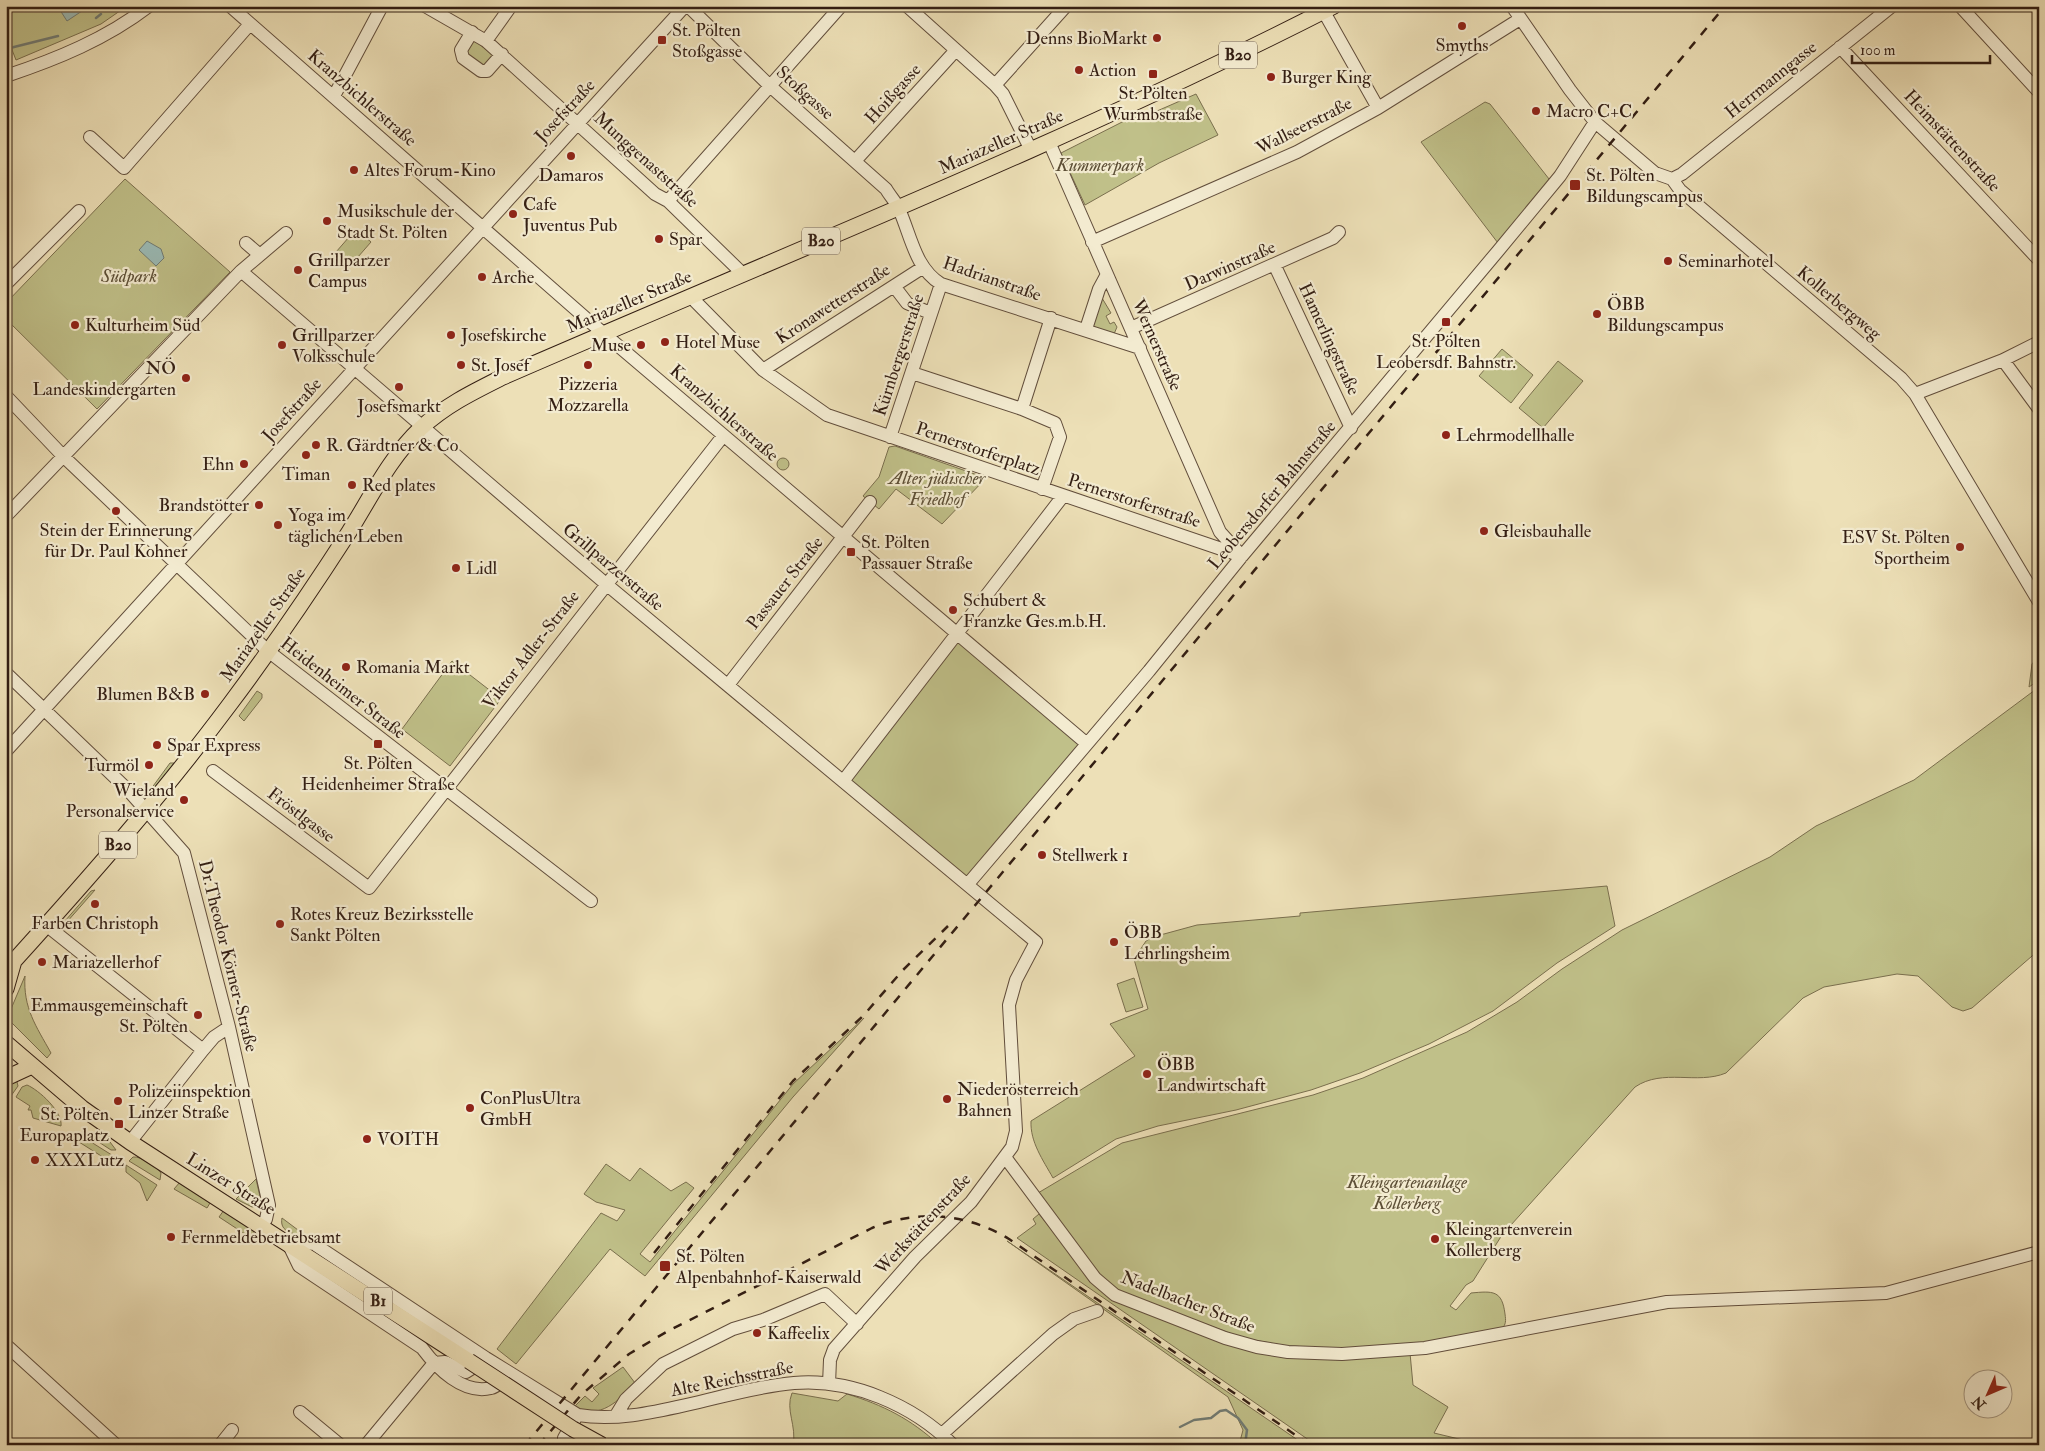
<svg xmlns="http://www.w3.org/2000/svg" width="2045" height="1451" font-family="'IM FELL Double Pica',serif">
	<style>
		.green { fill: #c0c089; stroke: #7a6f4e }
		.water { fill: #9bbbb6; stroke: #717c75 }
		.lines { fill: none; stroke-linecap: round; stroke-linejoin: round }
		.stream { stroke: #717c75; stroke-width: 2.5 }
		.minor-casing { stroke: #624e3c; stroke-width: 14 }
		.major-casing { stroke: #331e13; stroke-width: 17 }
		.minor { stroke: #f3ebd0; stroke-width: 12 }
		.major { stroke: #ede0b7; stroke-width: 15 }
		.rail { stroke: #331e13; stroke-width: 2.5; stroke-dasharray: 9 9; stroke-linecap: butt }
		.major-bridge-casing { stroke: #331e13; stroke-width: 17; stroke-linecap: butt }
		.major-bridge { stroke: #ede0b7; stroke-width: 15 }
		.poi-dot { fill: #8f2418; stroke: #f3ebd0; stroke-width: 2 }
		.labels { text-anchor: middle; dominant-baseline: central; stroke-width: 4.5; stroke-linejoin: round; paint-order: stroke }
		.shield { fill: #f3ebd0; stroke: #6d5c4c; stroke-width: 1 }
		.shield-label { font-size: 16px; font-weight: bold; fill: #331e13 }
		.poi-label { font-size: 18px; fill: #331e13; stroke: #f3ebd0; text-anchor: start }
		.street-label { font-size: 18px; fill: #331e13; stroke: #f3ebd0 }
		.park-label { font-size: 18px; font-style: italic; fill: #5d4f36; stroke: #f3ebd0 }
	</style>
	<rect width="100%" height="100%" fill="#ede0b7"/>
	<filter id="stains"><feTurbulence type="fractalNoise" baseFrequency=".004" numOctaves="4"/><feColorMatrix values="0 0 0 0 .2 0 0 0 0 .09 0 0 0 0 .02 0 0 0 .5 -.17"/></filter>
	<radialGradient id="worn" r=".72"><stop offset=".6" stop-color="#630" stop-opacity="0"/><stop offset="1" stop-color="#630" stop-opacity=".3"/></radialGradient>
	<path class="green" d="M6 6H127L101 24 16 60 7 37Z
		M472 39 495 56 486 67 465 55Z
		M1196 94 1218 135 1159 163 1085 205 1061 153 1132 117 1141 118Z
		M1485 102 1490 104 1553 184 1501 247 1421 142Z
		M125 179 230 272 97 409 6 319V303Z
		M356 229 371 242 351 265 336 252Z
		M1102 298 1111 313 1106 316 1110 324 1114 322 1117 327 1114 334 1092 326Z
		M1502 349 1533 375 1511 403 1479 376Z
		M1558 361 1583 381 1543 428 1519 408Z
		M895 446 986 478 942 524 896 489 879 509 863 496 879 477 889 447Z
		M777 464a6 6 0 1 1 12 0a6 6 0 1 1-12 0Z
		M958 634 1086 743 968 884 844 780Z
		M2039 655V680L2029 687 2032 664Z
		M452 661 501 699 450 766 402 729Z
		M2039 687V950L1972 1008 1963 1011 1952 1007 1918 976 1897 974 1824 987 1803 998 1726 1073C1697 1085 1663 1068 1635 1087L1502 1235 1473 1281 1466 1285 1450 1306 1456 1310 1471 1293C1493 1291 1502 1290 1505 1314 1506 1321 1506 1324 1502 1329L1440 1342 1362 1349H1303L1243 1338 1117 1291 1099 1274 1038 1193 1122 1143 1313 1095 1363 1078 1467 1032 1517 1002 1562 969 1622 930 1770 857 1816 826 1914 780Z
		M257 691 262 694V698L244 721 239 716Z
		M170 763H174L152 791 148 793Z
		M1607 886 1615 926 1557 963 1493 1011 1429 1044 1360 1073 1311 1090 1236 1110 1158 1126 1116 1139 1053 1178C1043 1160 1030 1142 1031 1121L1135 1056 1110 1024 1148 1009 1134 959 1146 941 1153 937 1197 925 1300 916V913Z
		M95 890 66 923 65 921 91 891Z
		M25 976C23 1008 36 1026 51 1053L47 1058 9 1020 11 1009Z
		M1134 978 1143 1007 1126 1012 1117 984Z
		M864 1018 793 1097 645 1276 610 1249 516 1364 497 1349 601 1213 617 1221 625 1210 596 1202 584 1194 606 1164 630 1181 640 1168 671 1191 686 1182 694 1188 640 1254 650 1262 793 1084Z
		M16 1078 18 1086 6 1103V1083Z
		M27 1085C39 1090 63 1112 61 1126L33 1118 31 1110H28L30 1106 16 1097 22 1087Z
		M94 1132 110 1142 116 1150H111L91 1137Z
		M83 1137 115 1157 113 1160 106 1159 79 1142Z
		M133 1157C141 1156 156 1166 161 1173L160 1180 129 1161Z
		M126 1165 157 1185 147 1201 140 1183 126 1172Z
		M256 1179 261 1201 257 1206 252 1207 236 1199Z
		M180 1182 210 1203 207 1208 174 1189Z
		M224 1210 254 1230V1237L251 1238 219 1217Z
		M1039 1214 1092 1280 1223 1342 1410 1353 1413 1385 1448 1407 1434 1433 1484 1445H1316L1017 1238 1036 1224 1033 1219Z
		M282 1218 306 1236C295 1234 279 1233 282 1218Z
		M1007 1241 1305 1445H1239L1243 1430 1228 1397Z
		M623 1367 635 1383C620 1400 599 1421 574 1407L585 1396 592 1402 599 1394 593 1388Z
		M792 1393 838 1401 847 1394C883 1405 911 1419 939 1445H793C797 1426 785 1410 792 1393Z"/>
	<path class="water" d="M49 6H79L82 11 67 21 58 7 52 10Z
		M147 241 161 249 164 258 156 266 139 250Z"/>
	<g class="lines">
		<path class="stream" d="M96 18 101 14
			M6 49 58 36
			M1180 1427 1194 1420 1211 1418 1220 1411 1226 1410 1238 1418 1247 1430 1245 1445"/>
		<defs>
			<path id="minor" d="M230 6 589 321 1086 743
				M425 6 486 41 655 194 668 201 743 274
				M688 6 770 86 886 189C890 196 896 202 899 209 911 236 915 268 941 284L1140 348
				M907 6 995 85 1003 94 1031 150
				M1512 6 1570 90 1595 122 1655 173 1672 179
				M1960 6 2039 92
				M1324 12 1378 108
				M472 32 461 50 463 58 481 71H487L502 54
				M486 41 511 6
				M1840 47 2039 260
				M6 76C57 59 106 39 149 6
				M995 85 1066 6
				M334 96 382 6
				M90 137 124 168 250 24
				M1049 142 1220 532 1240 554
				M855 161 956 50
				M1672 179 1680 190 1901 378 1915 394 2039 602
				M1672 179 1682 174 1892 6
				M668 201 841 6
				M1092 242 1297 152 1378 108 1520 19
				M246 243 260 255
				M1275 266 1351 428
				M241 271 606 584 1036 942 1016 980 1009 1005 1016 1131 1012 1147 971 1202 915 1257 834 1349 830 1360 829 1384
				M6 284 79 211
				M894 286 907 303 930 313
				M690 296 763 370 827 415 1242 556
				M1131 328 1333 238 1339 232
				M1086 329 1099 289 1106 276
				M2003 360 2039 409
				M763 370 922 268
				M912 373 1022 409 1055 423 1060 437 1042 489
				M1915 394 2003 360 2039 342
				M6 396 64 457 268 651 591 901
				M1022 409 1051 318
				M890 437 941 284
				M6 516 241 271 286 233
				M6 673 128 790 184 853 229 1027 269 1205 266 1219 262 1226
				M728 685 870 502
				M6 751 685 6
				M213 771 369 888 723 436
				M844 780 1063 496
				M968 884 1149 671 1242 556 1498 251 1560 176 1595 122
				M46 925 203 1050
				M130 1142 203 1050 214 1037 229 1027
				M1005 1157 1095 1278 1115 1295 1225 1338 1257 1347 1288 1352 1342 1354 1425 1348 1667 1302 1886 1293 2039 1252
				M287 1241 314 1244 486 1358 578 1415C614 1421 651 1413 686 1405 722 1397 758 1386 794 1383 851 1378 913 1405 953 1445
				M287 1241 299 1266 422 1348C437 1368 463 1395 491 1388 496 1387 503 1381 508 1378
				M6 1345 116 1445
				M434 1363 445 1362 466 1372 482 1362
				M300 1412 340 1445
				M615 1417 626 1399 663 1364 733 1329 763 1320 825 1294 857 1324
				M575 1419 564 1438 576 1445
				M942 1434 1053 1334 1074 1319 1097 1311
				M220 1445 232 1430
				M366 1445 434 1363"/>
			<path id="major" d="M6 966 14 961C89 878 163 794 230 704 272 648 311 591 349 532 371 497 390 457 421 428 446 405 473 392 503 377 781 256 1064 144 1334 6
				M6 989 14 961
				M6 1043 82 1108 130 1142 469 1361
				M6 1078 32 1066"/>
		</defs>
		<use href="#minor" class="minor-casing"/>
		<use href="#major" class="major-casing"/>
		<use href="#minor" class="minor"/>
		<use href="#major" class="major"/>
		<path class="rail" d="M654 1253 793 1081 863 1016 903 970 948 926
			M525 1445 1725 6
			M539 1445 581 1395 629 1354 668 1331 872 1228C918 1209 966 1213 1009 1239L1310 1445"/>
		<defs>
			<path id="major-bridge" d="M469 1361 573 1429 602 1445"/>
		</defs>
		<use href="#major-bridge" class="major-bridge-casing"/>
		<use href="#major-bridge" class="major-bridge"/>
	</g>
	<g class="poi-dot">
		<circle cx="1462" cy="26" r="5"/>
		<circle cx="1157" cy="38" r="5"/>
		<rect x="657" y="35" width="10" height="10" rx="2.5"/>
		<circle cx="1079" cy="70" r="5"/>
		<rect x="1148" y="69" width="10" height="10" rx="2.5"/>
		<circle cx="1271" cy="77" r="5"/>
		<circle cx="1536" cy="111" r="5"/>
		<circle cx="571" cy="156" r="5"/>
		<circle cx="354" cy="170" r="5"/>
		<rect x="1569" y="179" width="12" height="12" rx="2.5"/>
		<circle cx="513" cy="214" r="5"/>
		<circle cx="327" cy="221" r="5"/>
		<circle cx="659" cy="239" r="5"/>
		<circle cx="1668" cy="261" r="5"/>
		<circle cx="298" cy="270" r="5"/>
		<circle cx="482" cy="277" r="5"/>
		<circle cx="1597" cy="314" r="5"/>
		<rect x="1441" y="317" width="10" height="10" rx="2.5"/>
		<circle cx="75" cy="325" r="5"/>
		<circle cx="451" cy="335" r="5"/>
		<circle cx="665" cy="342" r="5"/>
		<circle cx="282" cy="345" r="5"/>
		<circle cx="641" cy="345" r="5"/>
		<circle cx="461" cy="365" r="5"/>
		<circle cx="588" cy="365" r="5"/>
		<circle cx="186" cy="378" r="5"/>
		<circle cx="399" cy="387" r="5"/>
		<circle cx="1446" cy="435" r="5"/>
		<circle cx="316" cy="445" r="5"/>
		<circle cx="306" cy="455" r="5"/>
		<circle cx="244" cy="464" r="5"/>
		<circle cx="352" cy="485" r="5"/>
		<circle cx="259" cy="505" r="5"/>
		<circle cx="116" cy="511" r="5"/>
		<circle cx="278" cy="525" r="5"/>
		<circle cx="1484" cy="531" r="5"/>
		<circle cx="1960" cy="547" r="5"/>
		<rect x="846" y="547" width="10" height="10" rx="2.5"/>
		<circle cx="456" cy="568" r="5"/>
		<circle cx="953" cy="610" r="5"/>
		<circle cx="346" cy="667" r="5"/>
		<circle cx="205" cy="694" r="5"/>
		<rect x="373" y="739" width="10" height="10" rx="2.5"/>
		<circle cx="157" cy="745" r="5"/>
		<circle cx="149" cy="765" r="5"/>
		<circle cx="184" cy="800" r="5"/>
		<circle cx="1042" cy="855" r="5"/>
		<circle cx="95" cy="904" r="5"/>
		<circle cx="280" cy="924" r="5"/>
		<circle cx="1114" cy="942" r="5"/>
		<circle cx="42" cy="962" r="5"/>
		<circle cx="198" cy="1015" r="5"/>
		<circle cx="1147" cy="1074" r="5"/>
		<circle cx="947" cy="1099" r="5"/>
		<circle cx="118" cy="1101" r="5"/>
		<circle cx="470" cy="1108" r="5"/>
		<rect x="114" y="1119" width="10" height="10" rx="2.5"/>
		<circle cx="367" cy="1139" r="5"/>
		<circle cx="35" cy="1160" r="5"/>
		<circle cx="171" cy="1237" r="5"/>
		<circle cx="1435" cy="1239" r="5"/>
		<rect x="659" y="1260" width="12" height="12" rx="2.5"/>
		<circle cx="757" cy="1333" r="5"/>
	</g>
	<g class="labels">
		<g class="shield">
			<rect x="1219" y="41.5" width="38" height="27" rx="4"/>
			<rect x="802" y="227.5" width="38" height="27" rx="4"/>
			<rect x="99" y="831.5" width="38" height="27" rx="4"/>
			<rect x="364" y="1287.5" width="28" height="27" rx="4"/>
		</g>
		<g class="shield-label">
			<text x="1238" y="55">B20</text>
			<text x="821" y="241">B20</text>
			<text x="118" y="845">B20</text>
			<text x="378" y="1301">B1</text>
		</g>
		<g class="poi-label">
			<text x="672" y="30">St. Pölten<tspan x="672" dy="21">Stoßgasse</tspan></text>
			<text x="1147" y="38" text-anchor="end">Denns BioMarkt</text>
			<text x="1462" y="45" text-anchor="middle">Smyths</text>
			<text x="1089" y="70">Action</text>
			<text x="1281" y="77">Burger King</text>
			<text x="1153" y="93" text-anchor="middle">St. Pölten<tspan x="1153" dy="21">Wurmbstraße</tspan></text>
			<text x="1546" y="111">Macro C+C</text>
			<text x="364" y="170">Altes Forum-Kino</text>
			<text x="571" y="175" text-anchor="middle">Damaros</text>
			<text x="1586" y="175">St. Pölten<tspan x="1586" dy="21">Bildungscampus</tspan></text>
			<text x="523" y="204">Cafe<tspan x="523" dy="21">Juventus Pub</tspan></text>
			<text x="337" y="211">Musikschule der<tspan x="337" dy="21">Stadt St. Pölten</tspan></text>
			<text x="669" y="239">Spar</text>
			<text x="308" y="260">Grillparzer<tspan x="308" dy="21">Campus</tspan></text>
			<text x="1678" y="261">Seminarhotel</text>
			<text x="492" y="277">Arche</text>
			<text x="1607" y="304">ÖBB<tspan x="1607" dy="21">Bildungscampus</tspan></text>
			<text x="85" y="325">Kulturheim Süd</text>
			<text x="292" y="335">Grillparzer<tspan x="292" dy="21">Volksschule</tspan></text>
			<text x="461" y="335">Josefskirche</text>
			<text x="1446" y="341" text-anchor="middle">St. Pölten<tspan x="1446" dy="21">Leobersdf. Bahnstr.</tspan></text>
			<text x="675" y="342">Hotel Muse</text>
			<text x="631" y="345" text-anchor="end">Muse</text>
			<text x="471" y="365">St. Josef</text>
			<text x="176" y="368" text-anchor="end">NÖ<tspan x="176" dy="21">Landeskindergarten</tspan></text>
			<text x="588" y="384" text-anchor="middle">Pizzeria<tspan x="588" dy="21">Mozzarella</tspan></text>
			<text x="399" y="406" text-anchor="middle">Josefsmarkt</text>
			<text x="1456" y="435">Lehrmodellhalle</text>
			<text x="326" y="445">R. Gärdtner &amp; Co</text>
			<text x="234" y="464" text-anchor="end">Ehn</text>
			<text x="306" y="474" text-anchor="middle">Timan</text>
			<text x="362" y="485">Red plates</text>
			<text x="249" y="505" text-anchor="end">Brandstötter</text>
			<text x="288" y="515">Yoga im<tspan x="288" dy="21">täglichen Leben</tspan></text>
			<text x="116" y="530" text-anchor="middle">Stein der Erinnerung<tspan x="116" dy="21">für Dr. Paul Kohner</tspan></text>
			<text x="1494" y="531">Gleisbauhalle</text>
			<text x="1950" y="537" text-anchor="end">ESV St. Pölten<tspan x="1950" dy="21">Sportheim</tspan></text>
			<text x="861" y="542">St. Pölten<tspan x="861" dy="21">Passauer Straße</tspan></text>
			<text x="466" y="568">Lidl</text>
			<text x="963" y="600">Schubert &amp;<tspan x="963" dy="21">Franzke Ges.m.b.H.</tspan></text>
			<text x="356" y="667">Romania Markt</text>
			<text x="195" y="694" text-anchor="end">Blumen B&amp;B</text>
			<text x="167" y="745">Spar Express</text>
			<text x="378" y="763" text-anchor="middle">St. Pölten<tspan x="378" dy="21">Heidenheimer Straße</tspan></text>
			<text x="139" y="765" text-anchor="end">Turmöl</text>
			<text x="174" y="790" text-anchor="end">Wieland<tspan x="174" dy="21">Personalservice</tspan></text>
			<text x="1052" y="855">Stellwerk 1</text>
			<text x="290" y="914">Rotes Kreuz Bezirksstelle<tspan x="290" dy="21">Sankt Pölten</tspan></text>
			<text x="95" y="923" text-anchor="middle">Farben Christoph</text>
			<text x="1124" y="932">ÖBB<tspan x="1124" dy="21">Lehrlingsheim</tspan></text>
			<text x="52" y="962">Mariazellerhof</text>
			<text x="188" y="1005" text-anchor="end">Emmausgemeinschaft<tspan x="188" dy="21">St. Pölten</tspan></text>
			<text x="1157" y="1064">ÖBB<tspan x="1157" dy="21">Landwirtschaft</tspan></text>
			<text x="957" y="1089">Niederösterreich<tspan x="957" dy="21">Bahnen</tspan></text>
			<text x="128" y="1091">Polizeiinspektion<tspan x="128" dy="21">Linzer Straße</tspan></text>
			<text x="480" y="1098">ConPlusUltra<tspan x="480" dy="21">GmbH</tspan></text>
			<text x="109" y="1114" text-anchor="end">St. Pölten<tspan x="109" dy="21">Europaplatz</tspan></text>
			<text x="377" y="1139">VOITH</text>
			<text x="45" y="1160">XXXLutz</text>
			<text x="1445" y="1229">Kleingartenverein<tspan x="1445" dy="21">Kollerberg</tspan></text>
			<text x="181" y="1237">Fernmeldebetriebsamt</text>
			<text x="676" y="1256">St. Pölten<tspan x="676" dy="21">Alpenbahnhof-Kaiserwald</tspan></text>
			<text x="767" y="1333">Kaffeelix</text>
		</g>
		<g class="street-label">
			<text transform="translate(1771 80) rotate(-39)">Herrmanngasse</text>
			<text transform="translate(805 93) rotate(42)">Stoßgasse</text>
			<text transform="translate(893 94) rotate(-48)">Hoißgasse</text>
			<text transform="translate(362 98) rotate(41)">Kranzbichlerstraße</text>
			<text transform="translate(565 111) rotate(-47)">Josefstraße</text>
			<text transform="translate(1304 126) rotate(-27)">Wallseerstraße</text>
			<text transform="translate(1952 141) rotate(47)">Heimstättenstraße</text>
			<text transform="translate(1001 142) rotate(-24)">Mariazeller Straße</text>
			<text transform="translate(646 160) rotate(42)">Munggenaststraße</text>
			<text transform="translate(1230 266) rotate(-24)">Darwinstraße</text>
			<text transform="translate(992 279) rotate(19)">Hadrianstraße</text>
			<text transform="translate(629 302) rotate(-23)">Mariazeller Straße</text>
			<text transform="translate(1839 303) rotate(40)">Kollerbergweg</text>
			<text transform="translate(833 304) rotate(-33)">Kronawetterstraße</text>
			<text transform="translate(1329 339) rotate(65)">Hamerlingstraße</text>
			<text transform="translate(1157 345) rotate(66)">Wernerstraße</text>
			<text transform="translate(899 355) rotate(-72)">Kürnbergerstraße</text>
			<text transform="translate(292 410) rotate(-48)">Josefstraße</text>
			<text transform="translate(724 413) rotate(41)">Kranzbichlerstraße</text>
			<text transform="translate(978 449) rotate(19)">Pernerstorferplatz</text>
			<text transform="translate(1272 495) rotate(-50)">Leobersdorfer Bahnstraße</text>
			<text transform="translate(1134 501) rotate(18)">Pernerstorferstraße</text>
			<text transform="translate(613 567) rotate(40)">Grillparzerstraße</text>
			<text transform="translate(785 583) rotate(-52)">Passauer Straße</text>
			<text transform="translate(263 625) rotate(-55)">Mariazeller Straße</text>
			<text transform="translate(531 650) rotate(-52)">Viktor Adler-Straße</text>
			<text transform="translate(343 688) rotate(38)">Heidenheimer Straße</text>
			<text transform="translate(301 815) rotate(37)">Fröstlgasse</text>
			<text transform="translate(228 956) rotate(76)">Dr.Theodor Körner-Straße</text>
			<text transform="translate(231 1184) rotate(32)">Linzer Straße</text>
			<text transform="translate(923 1224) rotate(-47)">Werkstättenstraße</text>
			<text transform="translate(1188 1302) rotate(21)">Nadelbacher Straße</text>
			<text transform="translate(732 1379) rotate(-11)">Alte Reichsstraße</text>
		</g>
		<g class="park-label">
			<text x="1100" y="165">Kummerpark</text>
			<text x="129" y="276">Südpark</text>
			<text x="937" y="478">Alter jüdischer<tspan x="937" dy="21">Friedhof</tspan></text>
			<text x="1407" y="1182">Kleingartenanlage<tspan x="1407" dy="21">Kollerberg</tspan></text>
		</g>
	</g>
	<rect width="2045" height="1451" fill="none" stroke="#ede0b7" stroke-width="25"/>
	<rect x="8" y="8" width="2030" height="1436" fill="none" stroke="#331e13" stroke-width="2.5"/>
	<rect x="12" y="12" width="2020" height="1426" fill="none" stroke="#331e13"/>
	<g transform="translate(1988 1394) rotate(225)"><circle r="24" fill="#f3ebd0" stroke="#a69984"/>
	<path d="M0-4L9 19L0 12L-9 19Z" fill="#8f2418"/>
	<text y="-8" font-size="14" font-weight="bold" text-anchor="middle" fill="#331e13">N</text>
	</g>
	<path d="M1852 55v8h138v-8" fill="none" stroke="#331e13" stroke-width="2.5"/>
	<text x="1860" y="55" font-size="15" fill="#331e13" stroke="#f3ebd0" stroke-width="4" paint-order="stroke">100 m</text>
	<rect width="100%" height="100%" filter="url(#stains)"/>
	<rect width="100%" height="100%" fill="url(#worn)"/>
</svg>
